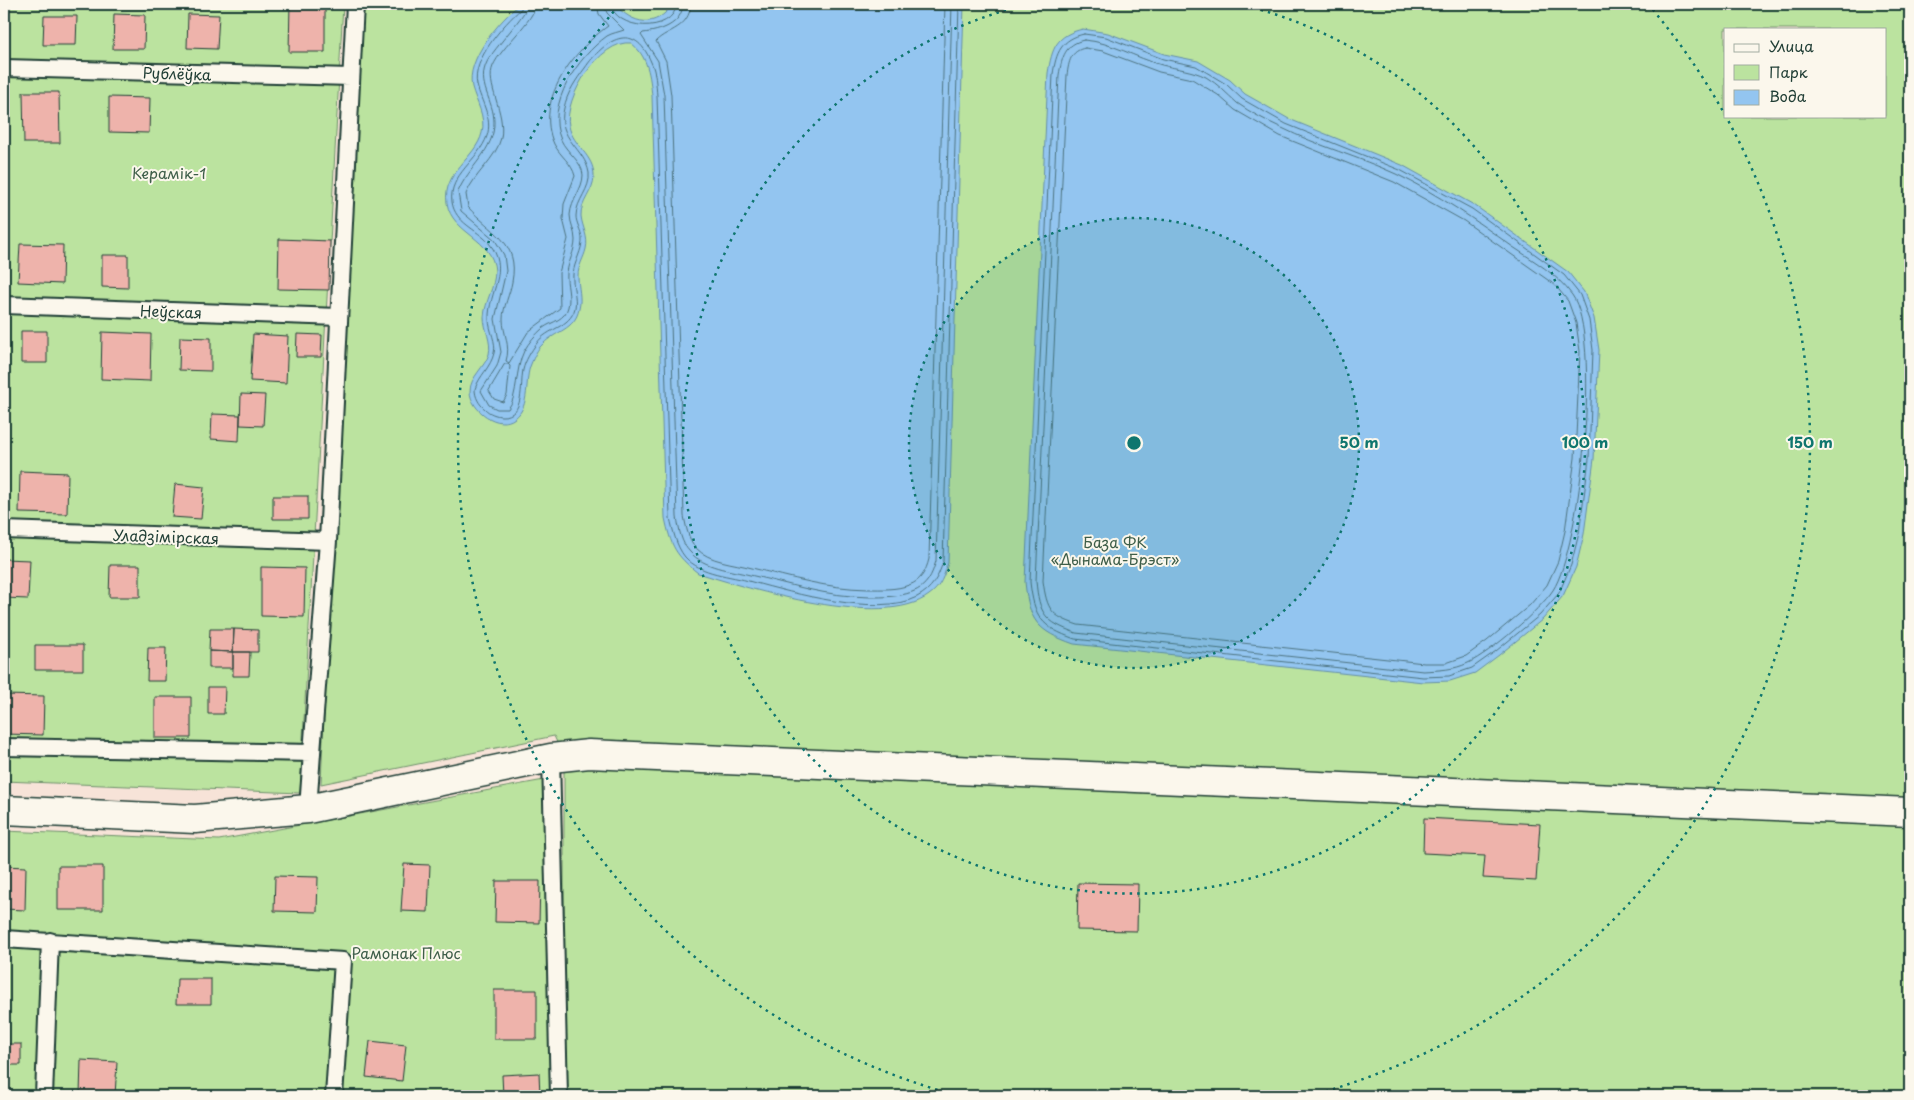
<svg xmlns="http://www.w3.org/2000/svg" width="1914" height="1100" font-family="'Playpen Sans',sans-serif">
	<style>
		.green { fill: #bbe39f; stroke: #6d906a; fill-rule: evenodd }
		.water { fill: #93c5f0; stroke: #658fa5 }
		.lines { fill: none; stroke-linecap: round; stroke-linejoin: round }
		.shore { stroke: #4d737f; stroke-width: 1 }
		.building { fill: #eeb3ab; stroke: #1f3d34 }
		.lane-casing { stroke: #1f3d34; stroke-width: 20 }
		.street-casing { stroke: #1f3d34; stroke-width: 31 }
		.lane { stroke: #fbf7ec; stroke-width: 16 }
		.street { stroke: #fbf7ec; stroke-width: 28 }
		.ring { fill: none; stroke: #0f766e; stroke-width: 2.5; stroke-dasharray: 2.5 5 }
		.labels { text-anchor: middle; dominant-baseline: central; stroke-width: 4; stroke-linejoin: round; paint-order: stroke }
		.street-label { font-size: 15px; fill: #1f3d34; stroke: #fbf7ec }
		.park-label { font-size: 15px; fill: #3e5e49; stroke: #fbf7ec }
		.centre { fill: #0f766e; stroke: #fbf7ec; stroke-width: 2.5 }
		.ring-label { font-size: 15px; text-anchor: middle; font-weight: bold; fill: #0f766e; stroke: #fbf7ec; stroke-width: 4; stroke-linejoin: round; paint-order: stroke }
	</style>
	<rect width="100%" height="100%" fill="#f7e3d8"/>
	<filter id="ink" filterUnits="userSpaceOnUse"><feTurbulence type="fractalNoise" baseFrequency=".02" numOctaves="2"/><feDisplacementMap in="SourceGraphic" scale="10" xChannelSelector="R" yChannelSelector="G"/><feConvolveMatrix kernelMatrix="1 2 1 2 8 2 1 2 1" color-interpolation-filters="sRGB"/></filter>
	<g filter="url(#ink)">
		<path class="green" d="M4 4H343L300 793 4 781Z
			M355 4H1910V1096H564V757L554 736 321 784ZM1725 29H1885V116H1725Z
			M544 780 555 1096H4V831L219 840Z"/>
		<path class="water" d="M520 4H614C634 25 655 29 673 4H964L948 563C944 575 941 587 929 595 883 630 750 589 698 573 675 555 671 546 665 518L652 96C650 76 648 56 631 43 600 39 563 99 569 126 573 146 594 155 594 176 594 191 580 202 581 216 582 227 589 237 586 249 584 258 578 266 578 276 578 287 582 298 579 309 575 330 555 331 543 344 537 349 534 357 531 364 524 380 531 406 515 418 499 431 470 410 470 391 470 377 485 367 489 354 492 342 484 329 484 317 485 301 495 287 495 271 493 238 452 234 447 203 442 172 476 158 482 133 486 116 476 102 472 87 465 60 500 20 520 4Z
			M1083 29 1108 33 1164 54 1198 61 1230 80 1245 94 1289 119 1402 165 1474 205 1568 272 1584 292 1594 318 1599 350 1594 459 1584 534 1576 567 1563 596 1543 619 1499 655 1475 673 1450 681 1423 682 1074 644C1037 631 1029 621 1025 582L1048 73C1052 48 1056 35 1083 29Z"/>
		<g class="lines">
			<path class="shore" d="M522 4 521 9C504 24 471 60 477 85 481 102 493 118 487 136 479 160 448 175 452 202 455 223 477 229 489 243 511 270 488 292 489 319 489 331 497 342 494 353 491 367 479 376 475 389 475 397 479 404 485 409 489 413 496 416 502 416 525 417 520 385 523 370 525 361 531 351 537 343 547 328 570 328 575 308 577 297 572 286 573 274 574 262 583 250 582 238 581 230 576 223 576 216 576 200 591 189 589 173 585 148 556 139 564 108 567 93 576 80 585 68 604 40 634 20 651 62 656 72 656 85 657 96L670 518C673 530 676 546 685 557 701 575 730 575 752 582 793 593 877 617 917 597 932 589 938 578 943 562L959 4
				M528 4C528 13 494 48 487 62 476 84 494 100 494 122 495 150 468 167 458 192L461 211 495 240 504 255 506 271 495 319 501 352 497 366 481 391 489 405 497 409H508C518 397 515 369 524 351 529 342 535 335 543 328 553 321 565 320 568 307 571 296 566 284 567 273 568 262 575 251 575 240 575 231 570 223 570 215 571 200 583 189 583 175 582 161 567 153 561 140 545 104 578 57 607 36 612 33 619 32 624 30L607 13 604 4
				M536 4C535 20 501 47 493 66 485 85 506 111 501 138 496 159 474 174 466 194L468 207C490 232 520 241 512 282 510 294 503 307 503 319 503 334 511 345 506 361L509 363 528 332 560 308 559 273 568 239 563 219 564 204 575 176C572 163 560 156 554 144 534 100 574 50 608 26L599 14 597 4
				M611 4C614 30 673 35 677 4
				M683 4C682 25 660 31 643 33L641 35 658 61 664 95 677 517C679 529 681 543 690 552 704 568 730 570 750 575 794 585 823 596 870 597 884 597 898 597 912 592 927 587 932 575 936 561L952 4
				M691 4C689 29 668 29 656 41L666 61 671 95 684 516C686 526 688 539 696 548 709 562 734 563 752 568 794 578 824 588 868 589 882 589 896 590 909 585 921 581 926 571 929 559L945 4
				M1084 34 1106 37 1163 59 1196 66 1226 84 1242 99 1286 124 1400 170 1472 209 1564 275 1580 295 1589 320 1593 350 1589 459 1579 533 1571 565 1559 593 1540 615 1496 651 1472 668 1449 676 1423 677 1075 639C1041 627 1034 617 1030 582L1053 74C1056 53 1061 39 1084 34Z
				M1084 40C1112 42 1135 58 1162 65 1177 69 1192 70 1206 77 1218 84 1227 94 1237 103 1251 113 1267 121 1282 128 1318 146 1359 157 1396 174 1438 194 1475 220 1513 247 1534 261 1557 274 1572 295 1602 336 1581 547 1553 590 1540 610 1490 653 1468 663 1454 670 1439 670 1423 671L1076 633C1045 622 1039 614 1036 581L1059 75C1062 57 1065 44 1084 40Z
				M1085 48 1103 51 1159 72 1192 79 1218 95 1235 110 1280 136 1394 182 1464 221 1555 285 1568 301 1576 323 1580 351 1575 458 1565 531 1558 561 1547 585 1530 605 1487 641 1466 656 1446 663H1424L1078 625C1051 616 1047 610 1043 581L1067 75C1069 62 1070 51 1085 48Z
				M505 364H508L510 366 507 395 503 402 494 399 489 391Z"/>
		</g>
		<path class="building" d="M290 4H325V52H289Z
			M114 14 145 15 144 49H113Z
			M188 14 219 15 217 49 187 48Z
			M44 16H77L76 45H43Z
			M23 92H59L60 143H24Z
			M109 97 150 98 149 133 109 132Z
			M279 239 330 241 329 290 278 289Z
			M20 244 63 245 62 284 18 282Z
			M102 255H128V288L102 287Z
			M21 331H47V363H21Z
			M102 332 151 334 150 381 101 379Z
			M253 334 288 336 286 383 250 381Z
			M297 334 322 335 321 357H296Z
			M180 337 211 338V371L179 370Z
			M241 394 265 395 263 426 240 425Z
			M212 414 240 415 239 441 211 439Z
			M20 471 68 473 67 514 19 513Z
			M175 484 204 487 201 519 172 517Z
			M273 496H308V519H273Z
			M4 559 30 560 28 599 4 598Z
			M110 565H140V597H109Z
			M261 567 305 568 304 617 261 616Z
			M210 629H234L233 652 209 651Z
			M234 629 258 630V652H233Z
			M35 645H83V670H35Z
			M148 648H166L165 681H147Z
			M209 651 233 652V668H209Z
			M233 652H250L249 676H233Z
			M208 687H225L224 714H208Z
			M5 695 44 696 43 735 4 734Z
			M155 697H191V738H155Z
			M1424 818 1540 824 1536 881 1483 878 1485 856 1423 853Z
			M404 864 430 865 428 912 401 911Z
			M4 866 26 867 25 910 4 909Z
			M58 866H103V910H58Z
			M275 876 318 877 317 912 274 911Z
			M496 881H540L539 923 495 922Z
			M1078 883 1138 884 1137 931 1077 930Z
			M177 979H211V1004H176Z
			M494 990H537V1039H494Z
			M370 1041 406 1045 402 1081 366 1077Z
			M4 1044H21V1065H4Z
			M81 1060 117 1062 115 1096 80 1095Z
			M539 1073 540 1096H503L502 1075Z"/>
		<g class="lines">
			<defs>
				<path id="lane" d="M4 68 351 77
					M4 305 339 317
					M4 530 328 541
					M4 747 312 753 328 541 355 4
					M551 758 559 1096
					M308 809 312 753
					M4 939 343 961 334 1096
					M44 1096 50 941"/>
				<path id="street" d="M4 810 195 819 308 809 551 758 589 754 1910 812"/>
			</defs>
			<use href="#lane" class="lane-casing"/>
			<use href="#street" class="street-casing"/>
			<use href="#lane" class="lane"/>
			<use href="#street" class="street"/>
		</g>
	</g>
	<circle cx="1134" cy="443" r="225" fill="#0f766e" fill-opacity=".12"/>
	<g class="ring">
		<circle cx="1134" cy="443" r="225"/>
		<path d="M1239 4A451 451 0 1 1 1029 4"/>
		<path d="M959 1096A676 676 0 0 1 620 4M1648 4A676 676 0 0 1 1309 1096"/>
	</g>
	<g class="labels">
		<g class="street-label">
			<text transform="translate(177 73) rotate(2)">Рублёўка</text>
			<text transform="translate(171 311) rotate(2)">Неўская</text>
			<text transform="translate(166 536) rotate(2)">Уладзімірская</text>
		</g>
		<g class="park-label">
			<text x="169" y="172">Керамік-1</text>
			<text x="1115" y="541">База ФК<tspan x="1115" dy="17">«Дынама-Брэст»</tspan></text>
			<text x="406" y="952">Рамонак Плюс</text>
		</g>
	</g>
	<circle cx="1134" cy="443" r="8" class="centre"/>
	<g class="ring-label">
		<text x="1359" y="448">50 m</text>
		<text x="1585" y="448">100 m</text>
		<text x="1810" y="448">150 m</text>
	</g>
	<rect width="1914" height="1100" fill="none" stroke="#fbf7ec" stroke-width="20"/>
	<rect x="10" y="10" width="1894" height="1080" fill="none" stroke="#1f3d34" stroke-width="2" filter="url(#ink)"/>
	<rect x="1724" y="28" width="162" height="90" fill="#fbf7ec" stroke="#a3ada2"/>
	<rect x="1734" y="44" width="25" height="8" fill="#fbf7ec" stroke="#a3ada2"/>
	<text x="1769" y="52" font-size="15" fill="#1f3d34">Улица</text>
	<rect x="1734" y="65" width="25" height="15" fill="#bbe39f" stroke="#a3ada2"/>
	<text x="1769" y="78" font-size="15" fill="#1f3d34">Парк</text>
	<rect x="1734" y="90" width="25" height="15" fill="#93c5f0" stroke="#a3ada2"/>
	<text x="1769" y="102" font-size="15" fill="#1f3d34">Вода</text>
</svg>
